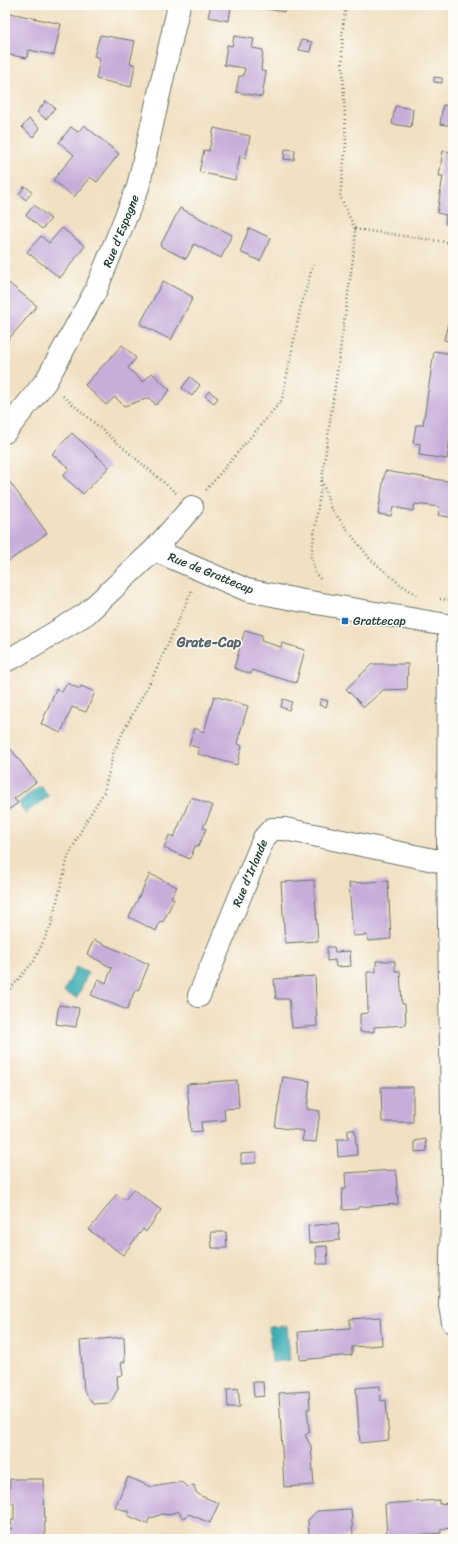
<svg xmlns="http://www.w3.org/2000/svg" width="458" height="1544" font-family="Sriracha,sans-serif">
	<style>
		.water { fill: #39aab3; stroke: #2c7474 }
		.building { fill: #c7aeda }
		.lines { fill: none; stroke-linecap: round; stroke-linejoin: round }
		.minor-casing { stroke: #687666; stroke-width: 24 }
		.path { stroke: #687666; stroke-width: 2.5; stroke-dasharray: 1 3; stroke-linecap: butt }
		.minor { stroke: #fff; stroke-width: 22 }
		.poi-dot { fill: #1f6fb2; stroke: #fdfcf7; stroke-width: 1.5 }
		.labels { text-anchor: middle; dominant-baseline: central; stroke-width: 3; stroke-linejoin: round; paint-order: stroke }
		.street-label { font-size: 12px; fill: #1f3d34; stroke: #fdfcf7 }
		.poi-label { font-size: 12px; fill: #1f3d34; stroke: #fdfcf7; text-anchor: start }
		.quarter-label { font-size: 14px; font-weight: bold; fill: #5a656e; stroke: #fdfcf7 }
	</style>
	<rect width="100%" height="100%" fill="#fdfcf7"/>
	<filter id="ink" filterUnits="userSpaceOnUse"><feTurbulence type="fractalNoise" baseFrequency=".025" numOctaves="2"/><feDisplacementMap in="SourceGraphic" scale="8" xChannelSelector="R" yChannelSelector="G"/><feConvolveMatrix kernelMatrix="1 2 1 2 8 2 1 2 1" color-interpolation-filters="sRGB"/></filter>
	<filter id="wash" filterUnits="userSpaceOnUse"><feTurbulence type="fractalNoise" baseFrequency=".012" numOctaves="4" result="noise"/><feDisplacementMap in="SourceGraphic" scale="16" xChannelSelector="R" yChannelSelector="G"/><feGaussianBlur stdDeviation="0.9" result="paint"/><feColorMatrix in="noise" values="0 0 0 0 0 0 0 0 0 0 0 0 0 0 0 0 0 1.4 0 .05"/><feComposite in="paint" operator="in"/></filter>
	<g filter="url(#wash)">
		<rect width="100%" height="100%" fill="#f1e0c2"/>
		<path class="water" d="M40 785 49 796 26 813 18 803Z
			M76 967 88 973 77 998 64 992Z
			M287 1326 290 1360 272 1362 269 1327Z"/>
		<g id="blocks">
			<path class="building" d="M211 5H231L229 21 208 17Z
				M256 5H285L284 12 256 7Z
				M5 12 61 24 54 55 29 50 27 58 5 54Z
				M100 35 135 41 130 63 135 65 131 87 96 79 100 58 94 56Z
				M234 36 254 39 252 48 263 50 261 70 266 72 262 97 236 92 239 76H243L245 68 224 65 227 45 232 46Z
				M301 40 312 42 310 52 299 50Z
				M434 77 442 78V83L434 82Z
				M46 101 55 108 46 119 37 112Z
				M443 105 453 106V126L440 124Z
				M395 106 413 109 411 127 392 124Z
				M29 119 40 128 33 137 22 127Z
				M84 125 119 154 97 182 90 177 74 197 53 180 74 155 59 142 71 127 78 132Z
				M214 128 250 136 246 158 240 156 235 180 199 172 204 150 209 151Z
				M285 149 295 150 294 160 284 159Z
				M443 151 453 152V225L445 224 446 215 437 213 443 176H439Z
				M25 186 32 192 26 200 19 194Z
				M34 205 51 219 42 229 26 215Z
				M180 208 232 235 221 258 194 244 186 259 160 246Z
				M62 228 85 246 60 278 27 252 41 236 49 243Z
				M249 228 271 238 260 261 240 252Z
				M5 280 37 306 6 342 5 341Z
				M163 281 193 297 171 340 140 324Z
				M448 323H453V342L444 340Z
				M122 345 136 358 128 368 143 382 152 373 170 390 156 405 149 398 124 406 115 397 106 405 85 385Z
				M434 351 453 354V420L447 459 419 455 420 444 413 443 416 425H423Z
				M190 377 200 385 192 396 182 388Z
				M209 391 218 398 214 403 205 396Z
				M72 433 109 467 83 494 63 476 69 468 52 454Z
				M385 471 453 482V518L438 515 440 507 415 504 413 511 393 507 391 516 378 514Z
				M9 481 47 533 5 564V516L7 514 5 512V483Z
				M245 630 262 635 261 641 281 647 282 643 305 650 296 683 252 670 251 674 234 668Z
				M372 664H408L407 689 383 690 364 707 346 689Z
				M67 683 80 689 81 686 95 692 86 712 72 707 61 733 41 724 56 689 62 692Z
				M214 696 248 706 237 743 242 746 237 765 198 754 199 748 189 745 194 728 204 732Z
				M283 699 292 702 289 710 281 707Z
				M321 699 328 701 326 707 319 705Z
				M11 749 36 782 14 799 18 803 5 812V753Z
				M191 797 213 806 203 828 206 829 198 847 195 846 190 859 164 848 169 835 174 837Z
				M150 874 177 887 171 897 174 899 163 922 160 921 156 931 129 917Z
				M314 880 318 941 285 943 281 882Z
				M388 881 391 939 368 941 367 935 353 936 349 883Z
				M94 940 149 964 138 991 135 990 127 1010 91 995 98 979 106 983 112 968 87 954Z
				M327 947H334L335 952 350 951 351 966 336 967 335 960 327 961Z
				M376 961H395V971H400L402 1004H405L406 1025 374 1027V1032H360V1014L368 1013 367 972H376Z
				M315 976 317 1026 292 1028 289 999H276L274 979Z
				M59 1005 79 1008 76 1027 56 1024Z
				M283 1077 310 1081 307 1109 320 1111 316 1142 302 1141 304 1131 275 1127Z
				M237 1080 239 1108 224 1109 225 1120 201 1122 202 1131 191 1132 187 1084Z
				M381 1087H413V1122H382Z
				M348 1130H355L357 1155 338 1157 337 1139H348Z
				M426 1139 427 1151 415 1152V1141Z
				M256 1153V1163L241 1164V1154Z
				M396 1170 398 1204 358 1207V1209L343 1210 342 1189H346L345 1173Z
				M133 1189 161 1210 146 1232 143 1229 123 1255 89 1230 117 1194 125 1200Z
				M338 1223 340 1240 309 1243 308 1226Z
				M211 1232H226L227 1248H212Z
				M327 1246 328 1264H317L316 1247Z
				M380 1317 382 1345 352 1347V1355L300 1360 298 1332 350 1328V1319Z
				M124 1337 125 1362H121L123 1375 117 1376 118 1389 110 1403 93 1404 84 1391 80 1341Z
				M253 1382H263L264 1396 254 1397Z
				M380 1386 381 1401 386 1400 389 1440 360 1443 356 1388Z
				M238 1388 240 1407H228L227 1389Z
				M309 1391 310 1409H307L309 1429 310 1432 305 1435 311 1446 314 1485 284 1487 279 1393Z
				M128 1477 152 1487 181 1482 188 1487 194 1485 196 1492 201 1496 219 1503 210 1523 189 1514 183 1518 178 1511 168 1515 162 1514 149 1519 147 1524 127 1515 130 1512 115 1507Z
				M10 1479H44L45 1539H5V1529H12L11 1520H14V1503H9Z
				M439 1500V1504L451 1503 453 1528 441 1529V1533L387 1537 385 1504Z
				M351 1509 353 1536 342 1537V1539H312L309 1535 308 1520 317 1511Z"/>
		</g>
	</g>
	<g filter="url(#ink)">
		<use href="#blocks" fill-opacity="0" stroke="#687666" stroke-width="1"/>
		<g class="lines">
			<defs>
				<path id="minor" d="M5 432 46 381 95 292 138 187 179 5
					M154 550 192 507
					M449 626 448 863 453 1171
					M5 661 14 657 86 614 154 550 247 590 298 600 453 626
					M199 996 264 838 272 829H285L448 863
					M453 1171 450 1306 453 1322"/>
			</defs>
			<use href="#minor" class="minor-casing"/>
			<path class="path" d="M355 229 453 243
				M63 396 176 493
				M322 480 330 507 370 559 401 585 419 596
				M206 490 282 400 300 310 313 265
				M320 579 315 573 311 557 355 244V229L340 196 346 144 342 49 343 26 346 5
				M440 599 453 600
				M5 995 34 961 51 925 68 857 85 823 104 792 114 751 126 726 153 677 192 590"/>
			<use href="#minor" class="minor"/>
		</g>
	</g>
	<rect class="poi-dot" x="341" y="617" width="8" height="8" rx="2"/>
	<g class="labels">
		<g class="street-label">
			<text transform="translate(121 231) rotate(-68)">Rue d'Espagne</text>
			<text transform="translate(211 573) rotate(22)">Rue de Grattecap</text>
			<text transform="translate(250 873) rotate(-67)">Rue d'Irlande</text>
		</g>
		<g class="poi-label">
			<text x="353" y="621">Grattecap</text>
		</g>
		<g class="quarter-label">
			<text x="209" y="642">Grate-Cap</text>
		</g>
	</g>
	<rect width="458" height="1544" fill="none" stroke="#fdfcf7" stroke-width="20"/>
</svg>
